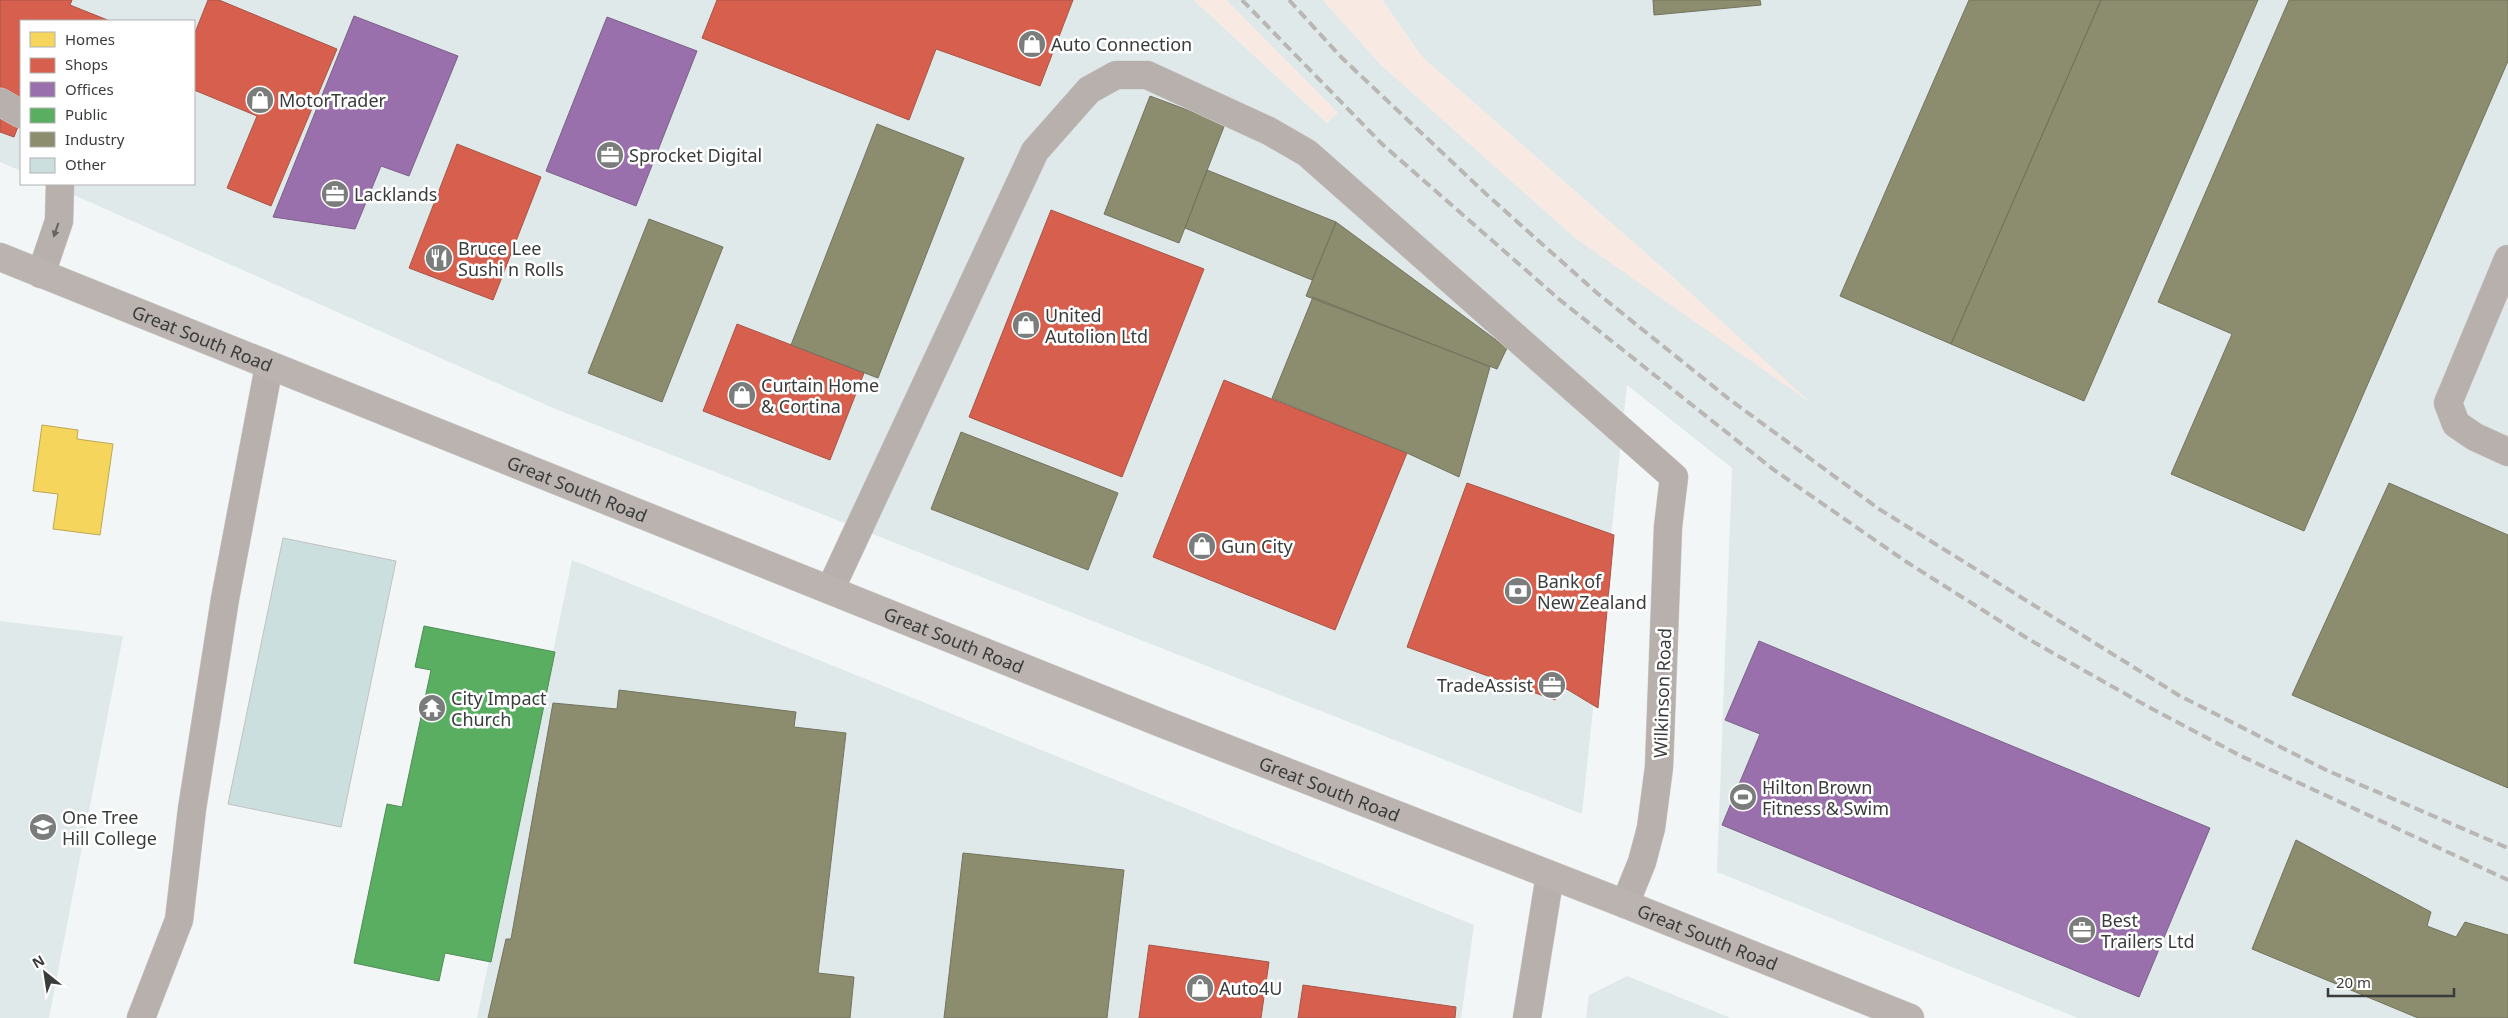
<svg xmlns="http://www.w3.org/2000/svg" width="2508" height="1018" font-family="'Noto Sans',sans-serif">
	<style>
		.built { fill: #e0e9e9 }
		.green { fill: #f8eae2 }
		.homes { fill: #f6d55c; stroke: #bea752 }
		.shops { fill: #d6604d; stroke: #a75548 }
		.offices { fill: #9970ab; stroke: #7c608a }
		.public { fill: #5aae61; stroke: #508c56 }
		.industry { fill: #8c8c6e; stroke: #73745f }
		.building { fill: #cadfde; stroke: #c0c2c2 }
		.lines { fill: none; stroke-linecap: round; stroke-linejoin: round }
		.minor-casing { stroke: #cfd0d0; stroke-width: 29 }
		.major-casing { stroke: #cfd0d0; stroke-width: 29 }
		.minor { stroke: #b8b0ac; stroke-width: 28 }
		.major { stroke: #bab3af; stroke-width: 28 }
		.rail { stroke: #b9b6b4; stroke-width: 4; stroke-dasharray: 10 5; stroke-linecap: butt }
		.oneway { fill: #666563 }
		.labels { text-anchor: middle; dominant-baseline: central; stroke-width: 5; stroke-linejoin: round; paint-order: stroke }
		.poi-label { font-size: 18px; fill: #3a3c3c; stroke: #fff; text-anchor: start }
		.street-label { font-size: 18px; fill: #3a3c3c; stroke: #fff }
	</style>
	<rect width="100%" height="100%" fill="#f3f6f6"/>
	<path class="built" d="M0 0H1194L1327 123 1337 112 1226 0H1323L1382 66 1806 400 1675 279 1423 58 1382 0H2508V1018H2078L1717 872 1732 468 1627 385 1582 814 553 408 49 184H194V21H21V171L0 162Z
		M572 560 1474 925 1461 1018H477Z
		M0 621 123 636 49 1018H0Z
		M1627 976 1731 1018H1586L1589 995Z"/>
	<path class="green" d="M1194 0H1226L1338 113 1327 123Z
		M1323 0H1382L1423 58 1675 279 1811 403 1575 238 1382 66Z"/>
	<path class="homes" d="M42 425 78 430 77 439 113 444 100 535 53 529 58 494 33 491Z"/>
	<path class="shops" d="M0 0H72L70 5 110 21H21V119L14 137 0 132Z
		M208 0H219L337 49 271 206 227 188 257 116 194 90V35Z
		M717 0H1073L1040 86 936 49 909 120 702 38Z
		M457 144 541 177 493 300 409 268Z
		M1051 210 1204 269 1122 477 969 417Z
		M737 324 864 373 830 460 703 411Z
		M1224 380 1407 453 1335 630 1153 557Z
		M1467 483 1614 535 1598 708 1560 685 1555 700 1407 647Z
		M1149 945 1269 962 1261 1018H1139Z
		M1303 985 1456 1007 1455 1018H1298Z"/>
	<path class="offices" d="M354 16 458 56 409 176 381 166 355 229 273 217Z
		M607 17 697 51 636 206 546 171Z
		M1759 641 2210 828 2139 997 1722 825 1760 734 1725 720Z"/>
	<path class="public" d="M424 626 555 652 491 962 445 953 439 981 354 963 387 804 402 807 431 670 415 667Z"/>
	<path class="industry" d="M1653 0H1760L1761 5 1654 15Z
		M1969 0H2101L1951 344 1840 296Z
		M2101 0H2258L2084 401 1951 344Z
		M2289 0H2508V61L2304 531 2171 474 2232 334 2158 302Z
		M1150 96 1225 124 1179 243 1104 214Z
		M877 124 964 158 878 378 791 345Z
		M1207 170 1336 222 1312 280 1185 228Z
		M649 219 723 247 662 402 588 373Z
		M1336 222 1507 348 1497 369 1306 296Z
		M1313 297 1490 367 1459 477 1407 453 1272 398Z
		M961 432 1118 493 1088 570 931 509Z
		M2389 483 2508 535V788L2292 695Z
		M619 690 796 712 794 727 846 733 818 973 854 977 850 1018H488L506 939H511L553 703 617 709Z
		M2296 840 2431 912 2427 926 2456 937 2465 922 2508 935V1018H2418L2252 949Z
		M963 853 1124 870 1107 1018H944Z"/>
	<path class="building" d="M283 538 396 561 341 827 228 804Z"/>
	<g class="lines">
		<defs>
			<path id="minor" d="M0 102 21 114
				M2508 259 2448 403 2456 424 2475 437 2508 452
				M41 274 59 221 60 184
				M830 590 1035 151 1089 90 1116 75H1147L1269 131 1307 153 1674 477 1668 527 1659 767 1651 828 1642 862 1625 904
				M141 1018 179 920 192 809 225 599 269 366
				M1527 1018 1550 875"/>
			<g id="major">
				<path id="s1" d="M0 257 1161 723 1625 904 1910 1018"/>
			</g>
		</defs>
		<use href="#minor" class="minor-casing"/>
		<use href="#major" class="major-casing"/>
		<use href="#minor" class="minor"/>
		<use href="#major" class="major"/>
		<path class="rail" d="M1242 0 1382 144 1560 300 1774 470 1905 561 2030 640 2145 705 2241 756 2508 880
			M1289 0 1341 57 1485 193 1597 293 1729 399 1879 509 2180 696 2326 770 2508 848"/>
	</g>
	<defs><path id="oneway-solid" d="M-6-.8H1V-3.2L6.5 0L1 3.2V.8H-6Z" transform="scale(1.25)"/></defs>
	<use class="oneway" href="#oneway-solid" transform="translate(56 230) rotate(109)"/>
	<defs>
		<symbol id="shop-disc" viewBox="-11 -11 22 22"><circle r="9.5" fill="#7b7d7d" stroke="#fff"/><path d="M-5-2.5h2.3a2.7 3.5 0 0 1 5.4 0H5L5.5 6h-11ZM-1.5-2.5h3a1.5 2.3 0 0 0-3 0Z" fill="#fff"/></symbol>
		<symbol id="office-disc" viewBox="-11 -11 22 22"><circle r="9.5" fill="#7b7d7d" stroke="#fff"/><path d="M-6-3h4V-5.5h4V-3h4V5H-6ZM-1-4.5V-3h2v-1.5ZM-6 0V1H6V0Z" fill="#fff"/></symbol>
		<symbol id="restaurant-disc" viewBox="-11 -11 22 22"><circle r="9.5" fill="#7b7d7d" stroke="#fff"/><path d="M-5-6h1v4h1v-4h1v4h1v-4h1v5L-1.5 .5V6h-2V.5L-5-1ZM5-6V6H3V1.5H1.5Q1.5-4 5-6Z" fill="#fff"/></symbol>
		<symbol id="bank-disc" viewBox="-11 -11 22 22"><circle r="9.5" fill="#7b7d7d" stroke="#fff"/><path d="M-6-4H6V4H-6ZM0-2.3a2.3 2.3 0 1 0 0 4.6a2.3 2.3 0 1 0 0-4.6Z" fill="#fff"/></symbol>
		<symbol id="temple-disc" viewBox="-11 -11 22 22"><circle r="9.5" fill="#7b7d7d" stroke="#fff"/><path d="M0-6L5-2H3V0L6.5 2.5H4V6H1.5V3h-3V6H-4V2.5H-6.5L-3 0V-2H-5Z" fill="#fff"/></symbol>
		<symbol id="stadium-disc" viewBox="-11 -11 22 22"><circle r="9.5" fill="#7b7d7d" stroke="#fff"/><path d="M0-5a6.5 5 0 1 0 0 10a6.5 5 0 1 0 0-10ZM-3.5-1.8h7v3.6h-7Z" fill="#fff"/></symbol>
		<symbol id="school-disc" viewBox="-11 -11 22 22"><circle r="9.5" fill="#7b7d7d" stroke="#fff"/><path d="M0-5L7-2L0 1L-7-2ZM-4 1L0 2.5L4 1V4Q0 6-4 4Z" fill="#fff"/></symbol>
	</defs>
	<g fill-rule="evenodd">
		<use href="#shop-disc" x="1016" y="28" width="32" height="32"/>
		<use href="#shop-disc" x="244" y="84" width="32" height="32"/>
		<use href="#office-disc" x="594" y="139" width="32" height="32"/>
		<use href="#office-disc" x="319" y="178" width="32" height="32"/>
		<use href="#restaurant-disc" x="423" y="242" width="32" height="32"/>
		<use href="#shop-disc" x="1010" y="309" width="32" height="32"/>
		<use href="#shop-disc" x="726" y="379" width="32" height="32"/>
		<use href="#shop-disc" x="1186" y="530" width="32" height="32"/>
		<use href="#bank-disc" x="1502" y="575" width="32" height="32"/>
		<use href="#office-disc" x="1536" y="669" width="32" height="32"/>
		<use href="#temple-disc" x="416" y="692" width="32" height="32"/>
		<use href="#stadium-disc" x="1727" y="781" width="32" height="32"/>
		<use href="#school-disc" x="27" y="811" width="32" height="32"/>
		<use href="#office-disc" x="2066" y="914" width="32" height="32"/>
		<use href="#shop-disc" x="1184" y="972" width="32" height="32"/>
	</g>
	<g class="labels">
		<g class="poi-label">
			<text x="1051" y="44">Auto Connection</text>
			<text x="279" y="100">MotorTrader</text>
			<text x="629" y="155">Sprocket Digital</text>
			<text x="354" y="194">Lacklands</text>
			<text x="458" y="248">Bruce Lee<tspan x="458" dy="21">Sushi n Rolls</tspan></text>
			<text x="1045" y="315">United<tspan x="1045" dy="21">Autolion Ltd</tspan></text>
			<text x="761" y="385">Curtain Home<tspan x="761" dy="21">&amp; Cortina</tspan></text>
			<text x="1221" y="546">Gun City</text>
			<text x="1537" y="581">Bank of<tspan x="1537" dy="21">New Zealand</tspan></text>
			<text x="1533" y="685" text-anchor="end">TradeAssist</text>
			<text x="451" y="698">City Impact<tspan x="451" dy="21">Church</tspan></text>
			<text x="1762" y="787">Hilton Brown<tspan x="1762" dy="21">Fitness &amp; Swim</tspan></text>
			<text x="62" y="817">One Tree<tspan x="62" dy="21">Hill College</tspan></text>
			<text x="2101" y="920">Best<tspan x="2101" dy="21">Trailers Ltd</tspan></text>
			<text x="1219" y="988">Auto4U</text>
		</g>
		<g class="street-label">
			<text stroke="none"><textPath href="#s1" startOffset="218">Great South Road</textPath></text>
			<text stroke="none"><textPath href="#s1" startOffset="622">Great South Road</textPath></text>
			<text stroke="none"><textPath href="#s1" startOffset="1028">Great South Road</textPath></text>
			<text transform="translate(1662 693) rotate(-88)">Wilkinson Road</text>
			<text stroke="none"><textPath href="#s1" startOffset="1432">Great South Road</textPath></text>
			<text stroke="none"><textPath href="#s1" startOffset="1838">Great South Road</textPath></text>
		</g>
	</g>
	<rect x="20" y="20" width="175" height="165" fill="#ffffff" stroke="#b0b1b1"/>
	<rect x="30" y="32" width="25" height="15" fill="#f6d55c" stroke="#b0b1b1"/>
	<text x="65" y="45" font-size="15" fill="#3a3c3c">Homes</text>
	<rect x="30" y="58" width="25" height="15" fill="#d6604d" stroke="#b0b1b1"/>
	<text x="65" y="70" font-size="15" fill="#3a3c3c">Shops</text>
	<rect x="30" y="82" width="25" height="15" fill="#9970ab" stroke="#b0b1b1"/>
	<text x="65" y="95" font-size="15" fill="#3a3c3c">Offices</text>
	<rect x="30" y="108" width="25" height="15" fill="#5aae61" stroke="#b0b1b1"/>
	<text x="65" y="120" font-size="15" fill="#3a3c3c">Public</text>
	<rect x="30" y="132" width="25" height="15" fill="#8c8c6e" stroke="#b0b1b1"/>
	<text x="65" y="145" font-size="15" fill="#3a3c3c">Industry</text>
	<rect x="30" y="158" width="25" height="15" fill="#cadfde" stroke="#b0b1b1"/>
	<text x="65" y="170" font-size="15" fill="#3a3c3c">Other</text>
	<g transform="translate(45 973) rotate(330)" stroke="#ffffff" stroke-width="4" paint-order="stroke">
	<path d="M0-4L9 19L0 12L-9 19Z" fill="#3a3c3c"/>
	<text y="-8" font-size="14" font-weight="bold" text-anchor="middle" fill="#3a3c3c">N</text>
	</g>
	<path d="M2328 988v8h126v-8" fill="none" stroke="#3a3c3c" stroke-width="2.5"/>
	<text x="2336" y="988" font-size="15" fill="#3a3c3c" stroke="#ffffff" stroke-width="4" paint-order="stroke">20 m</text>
</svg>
